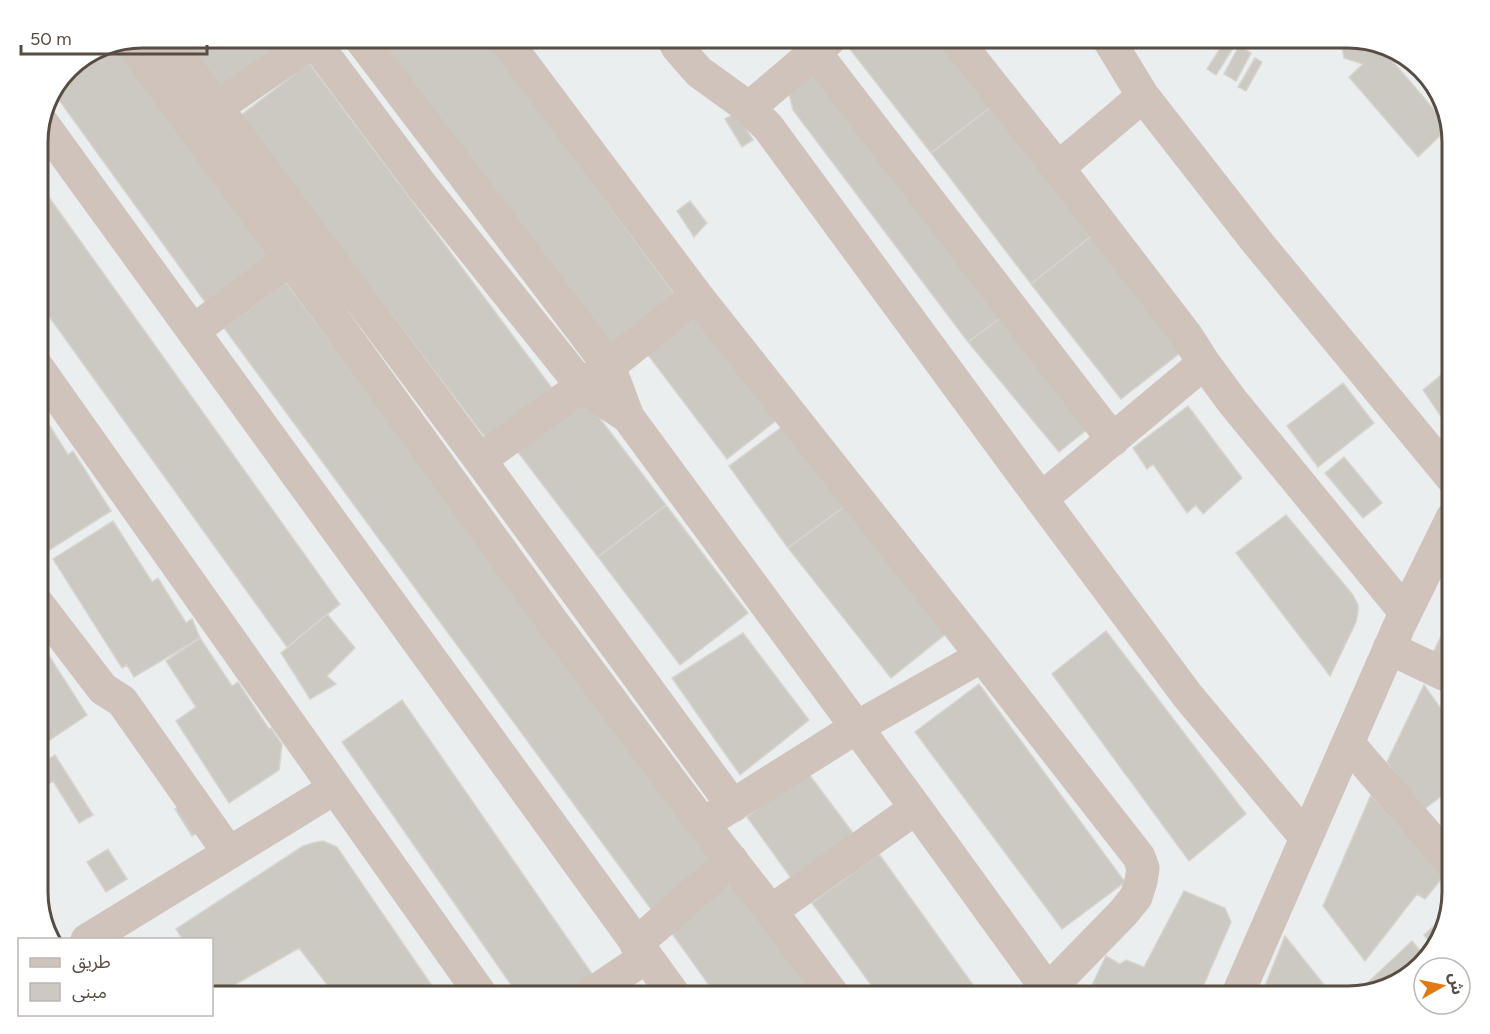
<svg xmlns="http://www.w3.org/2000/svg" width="1490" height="1034" font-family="Figtree,'Noto Sans Arabic',sans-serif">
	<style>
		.building { fill: #ccc8c2; stroke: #d7d4cf; stroke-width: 1.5 }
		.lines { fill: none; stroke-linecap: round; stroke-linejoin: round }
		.minor { stroke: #cfc3bb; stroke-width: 33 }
		.rim { fill: none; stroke: #594c43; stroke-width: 3 }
	</style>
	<rect width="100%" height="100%" fill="#ebeeee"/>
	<path class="building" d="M182 37H287L291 43 221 89Z
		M379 37H485L675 295 609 347Z
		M865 37H945L996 103 931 153 850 49Z
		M1340 37H1348L1383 48 1384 51 1449 127 1418 157 1349 77 1363 64 1344 58Z
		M1226 39 1235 45 1216 75 1207 69Z
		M117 42 272 257 208 306 56 96 68 68 102 45Z
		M1239 46 1251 53 1236 81 1224 74Z
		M1255 58 1262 62 1246 91 1238 87Z
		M309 63 552 388 487 440 240 116Z
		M821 65 1007 313 968 342 793 110 788 90Z
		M996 103 1095 233 1031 284 931 153Z
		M736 112 753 140 742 147 725 119Z
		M38 182 340 604 287 647 38 301Z
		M690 201 707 223 694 237 677 211Z
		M1095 233 1185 349 1121 399 1031 284Z
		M286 282 719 870 656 916 224 328Z
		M703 312 787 412 727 459 648 355Z
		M1007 313 1090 427 1059 452 968 342Z
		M1452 366V428H1449L1423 390Z
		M1343 383 1374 423 1318 467 1287 426Z
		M585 399 666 505 598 557 517 451Z
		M1188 406 1242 478 1203 514 1196 505 1187 513 1153 464 1147 469 1133 448Z
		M38 407 68 455 73 451 111 511 43 554 38 547Z
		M790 421 849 503 788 548 729 466Z
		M1344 457 1382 503 1363 518 1325 473Z
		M849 503 947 633 891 678 788 548Z
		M666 505 748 613 680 665 598 557Z
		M1286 515 1353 595 1358 605V611L1356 622 1330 676 1236 553Z
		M113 521 152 582 158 578 186 623 192 619 200 638 134 677 127 665 122 668 53 559Z
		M1452 613V663L1433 653Z
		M327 614 355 648 327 676 336 684 310 699 281 653Z
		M1106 631 1246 814 1189 861 1052 674Z
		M743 633 809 720 740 775 672 678Z
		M200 638 232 686 238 682 269 729 271 728 282 744 279 770 229 803 176 721 196 707 166 661Z
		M39 640 87 715 38 748V641Z
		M979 684 1125 882 1062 929 915 732Z
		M1424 685 1452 724V788L1422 811 1387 762Z
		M402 700 597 981 574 996H519L342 742Z
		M55 755 93 815 79 823 53 781 38 790V766Z
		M805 769 853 833 799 889 747 817Z
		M1371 795 1443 877 1425 899 1417 894 1365 961 1323 906Z
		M186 802 203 829 192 836 175 809Z
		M323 841 337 847 439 996H336L299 948 217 995 212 985V940H183L176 929 303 846 313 843Z
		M108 849 127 879 106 892 87 862Z
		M879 854 981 996H879L812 903Z
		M734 881 815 996H717L668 928Z
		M1184 891 1225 908 1231 922 1199 996H1094L1091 987 1106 956 1120 964 1126 960 1144 967Z
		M1446 915 1435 949 1424 935Z
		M1285 936 1329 991 1324 996H1261Z
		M1412 941 1426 958 1395 986 1369 992 1364 986Z"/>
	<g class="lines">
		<path class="minor" d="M164 37 480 460 733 806
			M311 37 422 186 582 386 628 417
			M359 37 609 366 628 417 916 808 1052 996
			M503 37 697 296 982 656 1139 857 1143 868 1141 881 1136 897 1123 913 1048 990
			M672 37 678 48 699 72 749 108 768 127 1019 469 1187 695 1306 838
			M954 37 1058 168 1186 335 1204 363 1232 401 1405 612
			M1107 37 1143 96 1257 242 1452 478
			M129 40 290 259 551 620 703 824 771 911 834 996
			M814 51 1113 440
			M216 108 314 41
			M749 108 830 39
			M43 124 675 996
			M1058 168 1143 96
			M193 331 290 259
			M38 368 482 996
			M480 460 609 366 697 296
			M1041 499 1204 363
			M38 604 103 689 122 701 229 853
			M1389 648 1452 678
			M1348 743 1452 864
			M714 817 857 727 982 656
			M771 911 916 808
			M87 940 335 788
			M636 944 732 860
			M588 996 646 957
			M1237 996 1400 624 1452 518"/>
	</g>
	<path d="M0 0H1490V1034H0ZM142 48H1348A94 94 0 0 1 1442 142V892A94 94 0 0 1 1348 986H142A94 94 0 0 1 48 892V142A94 94 0 0 1 142 48Z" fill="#fff" fill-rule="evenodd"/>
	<path class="rim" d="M142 48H1348A94 94 0 0 1 1442 142V892A94 94 0 0 1 1348 986H142A94 94 0 0 1 48 892V142A94 94 0 0 1 142 48Z"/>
	<rect x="18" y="938" width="195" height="78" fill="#ffffff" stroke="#bdb7b4" stroke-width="1.5"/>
	<rect x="30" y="958" width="30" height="9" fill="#cfc3bb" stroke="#bdb7b4" stroke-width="1.5"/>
	<text x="72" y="968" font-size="18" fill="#594c43">طريق</text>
	<rect x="30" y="983" width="30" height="18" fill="#ccc8c2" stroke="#bdb7b4" stroke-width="1.5"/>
	<text x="72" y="998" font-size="18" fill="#594c43">مبنى</text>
	<g transform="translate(1442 986) rotate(81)"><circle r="28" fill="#ffffff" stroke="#bdb7b4" stroke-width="1.5"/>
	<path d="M0-4.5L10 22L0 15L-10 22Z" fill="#e07b13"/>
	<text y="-9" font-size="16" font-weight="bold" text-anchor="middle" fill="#594c43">ش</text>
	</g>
	<path d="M21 45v9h186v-9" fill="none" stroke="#594c43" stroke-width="3"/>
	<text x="30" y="45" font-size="18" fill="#594c43" stroke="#ffffff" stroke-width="4.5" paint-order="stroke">50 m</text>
</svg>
